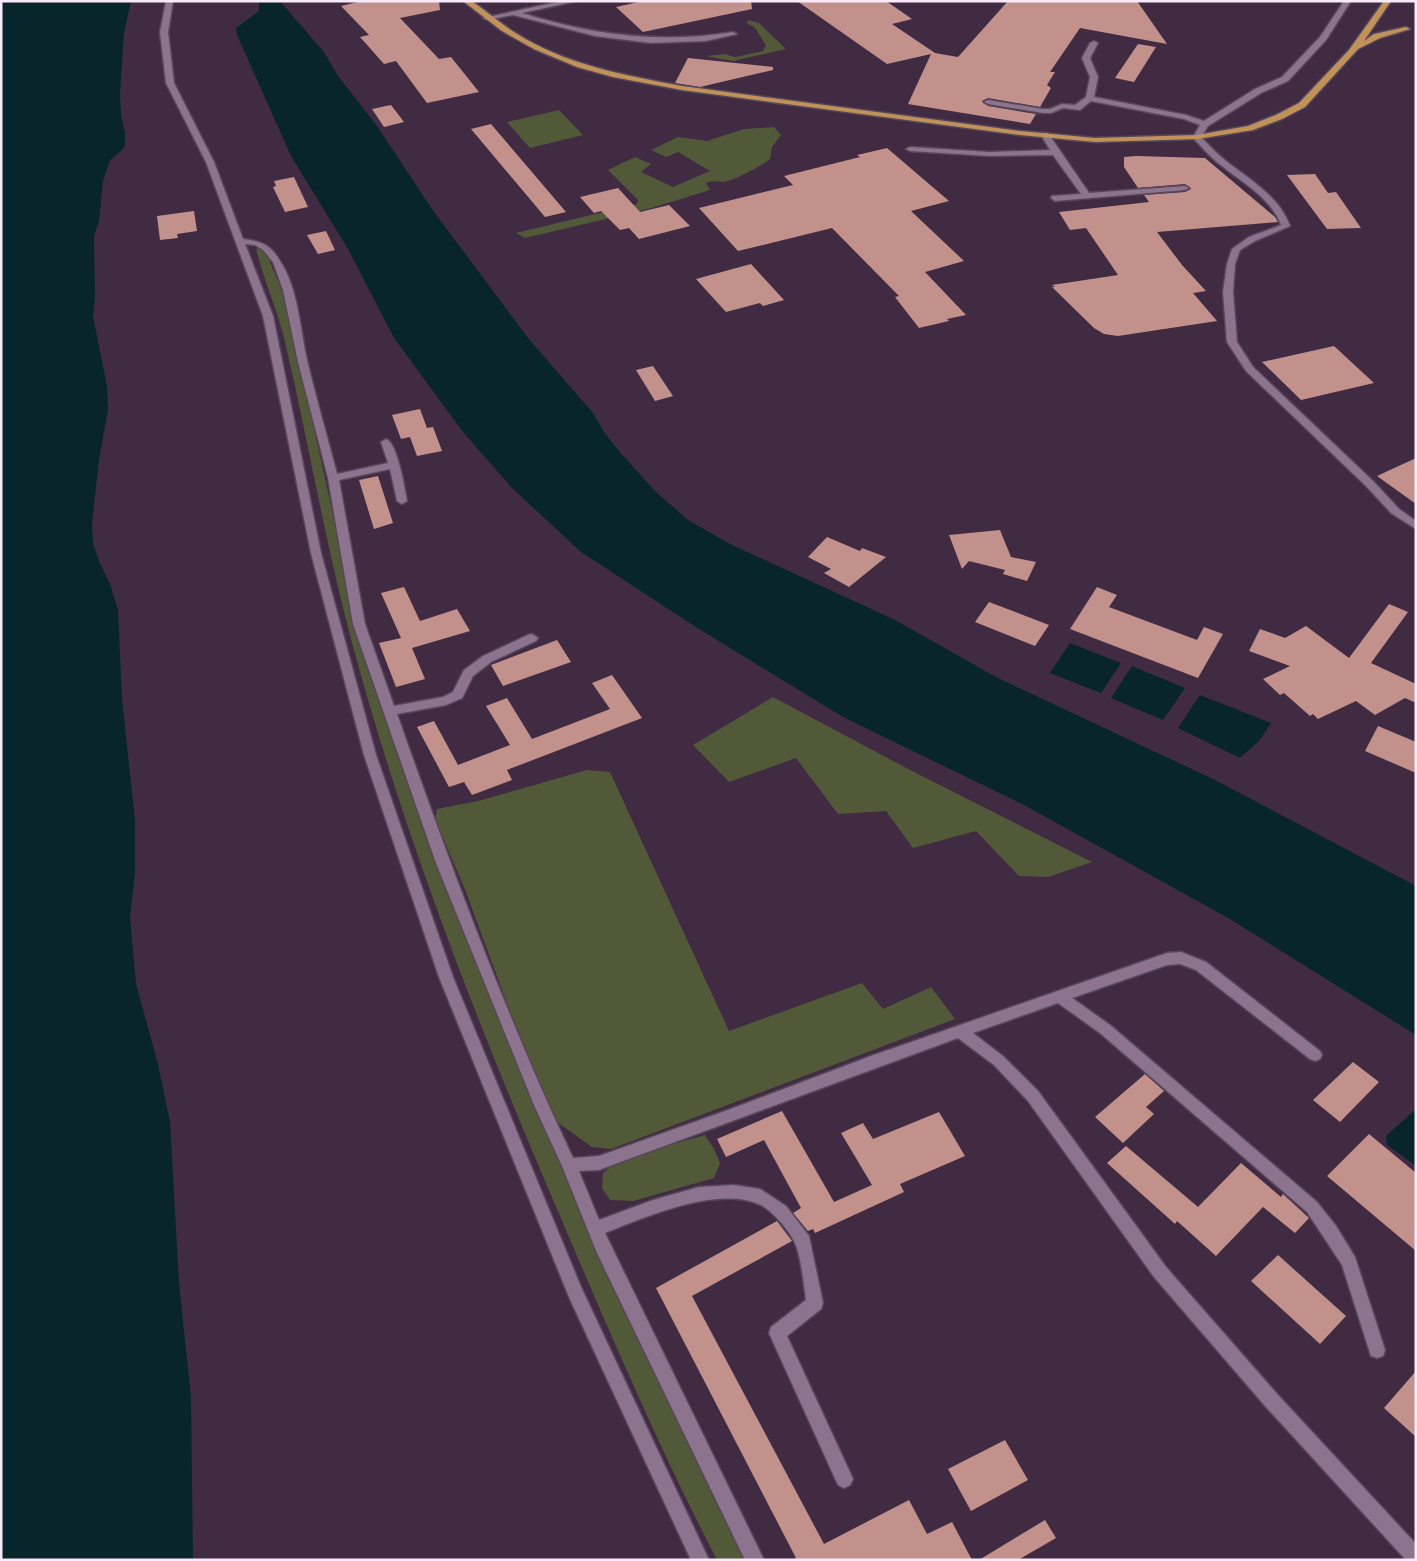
<svg xmlns="http://www.w3.org/2000/svg" width="1417" height="1561" font-family="Manrope,sans-serif">
	<style>
		.green { fill: #515939 }
		.water { fill: #08252c }
		.building { fill: #c3918c }
		.lines { fill: none; stroke-linecap: round; stroke-linejoin: round }
		.minor-casing { stroke: #58475b; stroke-width: 3 }
		.major-casing { stroke: #58475b; stroke-width: 3 }
		.minor { fill: #8c748f; fill-rule: evenodd }
		.major { fill: #c09158; fill-rule: evenodd }
	</style>
	<rect width="100%" height="100%" fill="#402b43"/>
	<path class="green" d="M748 20 759 23 786 49 733 61 705 56 725 54 735 57 763 51 766 45 755 28 747 23Z
		M559 110 583 135 530 148 507 122Z
		M774 127 781 135 772 147 770 159C761 166 734 181 722 182 716 182 713 180 706 183L710 190 648 209 525 238 516 233 637 204 638 200 608 170 635 157 651 164 641 172 673 187 710 171 678 152 666 157 651 150 678 137 707 141 744 129Z
		M256 248 265 250 289 308 296 348 354 609 446 886 565 1175 751 1560H717C659 1448 609 1331 560 1216 481 1033 406 842 354 650 326 548 309 444 285 342 278 310 263 280 256 248Z
		M773 697 910 770 1092 862 1048 877 1019 876 976 831 913 848 886 811 838 814 796 758 729 782 693 745Z
		M587 770 610 772 729 1031 862 983 883 1009 931 987 955 1019 611 1149 592 1147 557 1122 532 1071 464 887 435 819 437 809 478 801Z
		M705 1135 714 1149 720 1163 714 1178 633 1201 610 1200 602 1188 603 1173 620 1159Z"/>
	<path class="water" d="M1 1H131L124 33 120 93 121 115 125 133V145L122 150 110 160 103 181 99 221 94 237 95 298 93 316 107 386 108 409 99 460 92 523 93 543 99 561 110 584 118 610 122 699 135 820V873L130 917 136 984 158 1064 170 1122 179 1283 191 1397 193 1560H1Z
		M259 1H280L323 51 339 77 379 129 434 212 528 338 593 413 604 432 618 450 656 492 688 520 730 544 895 620 996 677 1215 780 1416 886V1035L1230 919 1024 805 843 717 699 629 581 552 511 487 463 432 394 338 348 249 291 156 237 35 236 28 259 11Z
		M1070 643 1121 663 1101 693 1050 673Z
		M1132 666 1185 688 1163 720 1111 698Z
		M1200 695 1271 723 1259 741 1240 758 1178 728Z
		M1416 1109V1166L1387 1145 1386 1136Z"/>
	<path class="building" d="M362 1H439L440 10 400 18 439 59 451 57 479 92 427 103 396 61 384 64 360 37 369 35 341 6Z
		M643 1H751L752 9 643 32 616 7Z
		M797 1H886L912 19 892 24 935 53 958 57 1008 1H1137L1167 44 1080 28 1050 72H1055L1047 85 1051 88 1040 107 988 98 982 101 988 106 1036 114 1030 124 908 104 931 54 887 64Z
		M1138 44 1156 47 1134 82 1115 78Z
		M688 58 773 67V70L700 87 675 83Z
		M391 105 404 122 384 127 372 109Z
		M491 124 566 212 545 217 471 129Z
		M887 148 949 201 911 211 964 261 925 272 966 315 947 319 949 321 919 328 895 297 899 296 832 228 738 251 699 208 793 185 784 176 860 157 857 155Z
		M1136 156 1205 158 1275 217 1278 222 1157 232 1182 265 1206 291 1193 293 1217 321 1118 336 1104 334 1094 328 1052 287H1055L1052 285 1118 275 1086 228 1070 230 1059 212 1149 202 1144 195 1185 192 1191 189 1185 184 1138 188 1124 167V157Z
		M1315 174 1328 193 1336 192 1361 228 1327 229 1287 175Z
		M294 177 308 207 285 212 273 187 276 186 274 181Z
		M618 188 640 212 669 205 690 226 639 239 629 228 620 230 601 211 594 213 580 197Z
		M194 211 197 231 177 234 178 238 160 240 157 216Z
		M326 231 335 250 318 254 307 235Z
		M751 264 784 300 763 306 760 303 726 312 696 279Z
		M1334 346 1374 383 1301 400 1262 362Z
		M653 366 673 396 655 401 636 370Z
		M420 409 427 428 433 427 442 451 417 456 410 437 401 439 392 415Z
		M1416 458V504L1377 476Z
		M378 476 393 523 374 529 359 480Z
		M1000 530 1011 557 1036 562 1027 581 1003 574 1005 570 969 561 962 569 949 535Z
		M827 537 860 551 862 548 886 557 849 587 824 573 831 569 808 557Z
		M404 587 420 621 457 609 470 631 412 648 425 679 396 687 379 643 401 638 381 593Z
		M1097 587 1117 595 1109 607 1197 640 1204 627 1223 634 1198 678 1070 629Z
		M989 602 1049 625 1035 646 975 622Z
		M1389 604 1408 612 1371 663 1416 684V703L1405 698 1375 715 1356 701 1318 719 1313 714 1310 716 1284 693 1280 695 1263 679 1290 666 1249 651 1260 629 1285 638 1306 626 1349 658Z
		M557 640 571 662 503 686 491 665Z
		M612 675 642 718 507 770 512 780 472 795 464 782 449 787 417 727 434 721 458 765 510 745 486 706 507 698 532 739 610 709 592 683Z
		M1378 726 1416 742V773L1365 751Z
		M1353 1062 1379 1082 1340 1122 1313 1100Z
		M1145 1074 1164 1091 1146 1107 1154 1114 1123 1143 1095 1117Z
		M782 1111 834 1202 872 1185 841 1133 863 1123 873 1139 939 1112 965 1156 900 1184 904 1192 815 1233 813 1229 808 1231 793 1213 801 1208 764 1140 726 1157 717 1139Z
		M1369 1134 1416 1173V1251L1327 1176Z
		M1126 1146 1198 1207 1241 1163 1281 1197 1283 1194 1309 1218 1295 1233 1263 1207 1216 1256 1177 1221 1175 1224 1107 1163Z
		M777 1221 792 1241 692 1296 824 1544 909 1500 927 1534 952 1522 972 1560H793L796 1558 656 1288Z
		M1278 1255 1346 1316 1320 1344 1251 1281Z
		M1416 1371V1437L1384 1408Z
		M1005 1440 1028 1480 971 1511 948 1469Z
		M1045 1520 1056 1538 1018 1560H979Z"/>
	<g class="lines">
		<defs>
			<path id="minor" d="M166 1H173L168 32 174 83 214 162 243 239C261 241 271 245 280 261 298 288 300 328 307 360 316 398 327 436 337 474L388 463 381 442 386 439C397 442 405 489 407 501L402 504 397 501 390 469 339 480 365 624 394 706 443 697 453 692 464 670 483 656 528 635 532 634 538 638 536 641 491 662 473 676 462 698 446 705 397 714C450 864 505 1014 573 1158L599 1156 728 1110 871 1056 1167 953 1181 952 1206 962 1320 1051 1322 1055 1320 1059 1315 1061 1310 1059 1196 970 1180 964 1167 965 1072 998 1110 1025 1317 1202 1336 1226 1355 1257 1385 1350 1383 1356 1377 1358 1371 1356 1342 1265 1307 1212 1100 1033 1058 1003 973 1033 1004 1057 1038 1091 1166 1267 1278 1395 1416 1544V1560H1406L1266 1407 1154 1277 1028 1101 994 1065 958 1038 599 1170 579 1171 599 1220 653 1200 699 1187 734 1185 760 1189 786 1206 809 1236 823 1303 821 1309 787 1336 853 1479 850 1485 844 1488 838 1485 769 1333 771 1327 806 1300C804 1285 801 1256 795 1243 789 1230 770 1207 756 1203 714 1187 645 1217 605 1233L764 1560H745L597 1253 562 1166 534 1105 436 863 353 624 328 478 298 362 283 290 273 262 263 250 255 245 245 244 273 316 321 553 376 755 453 977 581 1287 709 1560H691L569 1297 439 977 364 755 311 553 263 316 206 162 166 83 160 32Z
				M562 1H577L522 13C592 35 661 44 733 32L737 34 706 41 651 43 595 36 513 15 487 20 483 18Z
				M1344 1H1351L1326 40 1288 81 1261 93 1208 126 1201 137C1209 145 1217 154 1226 161 1250 180 1279 196 1290 226L1255 241 1240 250 1235 264 1233 292 1237 342 1253 367 1374 482 1399 509 1416 521V529L1391 513 1366 486 1246 371 1227 342 1223 292 1227 264 1232 249 1249 237 1281 225C1271 198 1243 183 1222 166 1211 158 1203 148 1194 139L1193 137 1200 125 1184 119 1091 101 1080 110 1063 108 1051 113H1043L988 104 984 102 988 100 1043 109H1050L1062 104 1075 105 1086 97 1090 77 1082 58 1090 43 1094 41 1098 43 1090 58 1098 77 1094 97 1186 115 1204 121 1255 89 1282 77 1320 37Z
				M1042 133H1048L1089 193 1185 186 1189 188 1185 190 1055 201 1051 198 1052 196 1081 194 1053 155 990 156 910 151 906 149 910 147 990 152 1050 150 1041 135Z"/>
			<path id="major" d="M463 1C465 1 468 0 470 1 477 3 505 27 514 32 565 65 624 75 682 86L1020 131 1095 138 1197 135 1248 126 1276 115 1299 103 1349 50 1384 1H1391L1364 41 1374 34 1406 27 1410 29 1380 38 1358 49 1305 107 1282 119 1253 130 1197 139 1095 142 1020 135 682 90 613 77 577 67 534 49 502 31Z"/>
		</defs>
		<use href="#minor" class="minor-casing"/>
		<use href="#major" class="major-casing"/>
		<use href="#minor" class="minor"/>
		<use href="#major" class="major"/>
	</g>
	<rect width="1417" height="1561" fill="none" stroke="#f8eaf9" stroke-width="5"/>
</svg>
